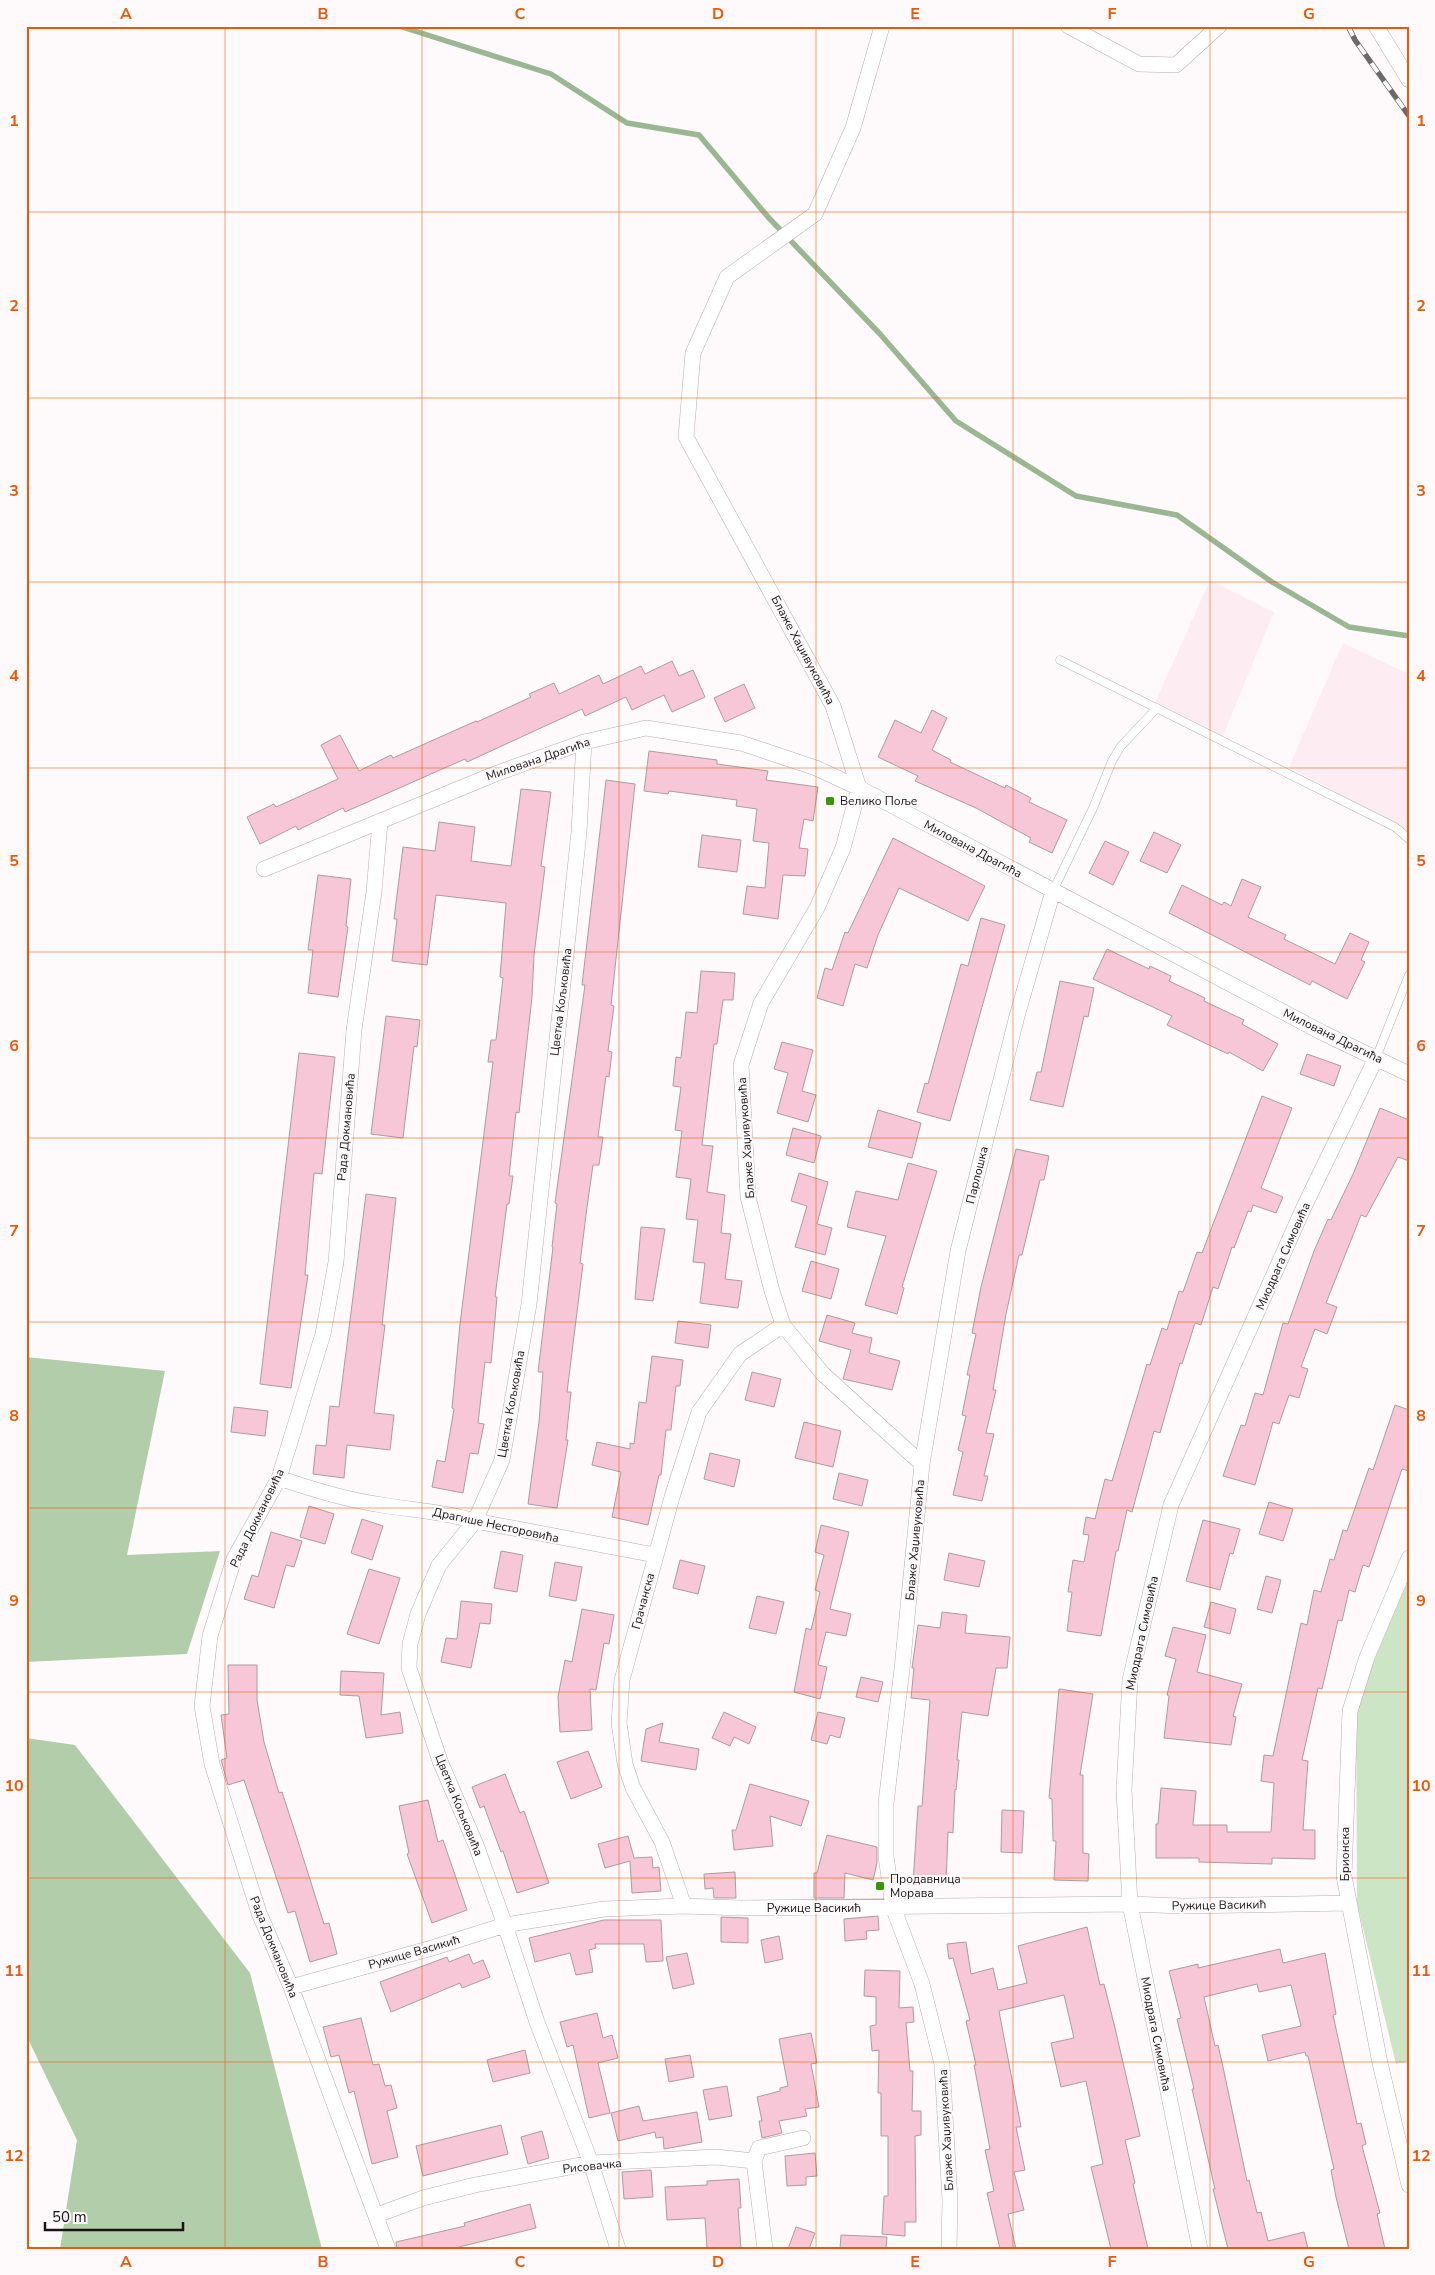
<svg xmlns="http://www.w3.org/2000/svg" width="1435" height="2275" font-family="'Nunito Sans',sans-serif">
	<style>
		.built { fill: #fdedf2 }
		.green { fill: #cce5c5 }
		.forest { fill: #b1cda9 }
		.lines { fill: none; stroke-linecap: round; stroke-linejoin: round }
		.stream { stroke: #9bb693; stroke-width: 5.5 }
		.building { fill: #f7c6d7; stroke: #ad9ba1 }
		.service-casing { stroke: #bcaab0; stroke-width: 9 }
		.minor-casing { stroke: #bcaab0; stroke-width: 16 }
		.service { stroke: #fff; stroke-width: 8 }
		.minor { stroke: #fff; stroke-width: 15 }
		.rail-casing { stroke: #6e686a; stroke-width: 5.5 }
		.rail { stroke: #fefafb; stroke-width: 4; stroke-dasharray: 11; stroke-linecap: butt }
		.grid { fill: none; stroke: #e8590c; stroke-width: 1; stroke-opacity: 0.55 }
		.poi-dot { fill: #3b940b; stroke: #fefafb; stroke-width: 2 }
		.labels { text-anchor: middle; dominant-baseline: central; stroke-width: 4; stroke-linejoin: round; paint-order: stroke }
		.street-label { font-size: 12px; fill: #191315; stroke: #fefafb }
		.poi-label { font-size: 12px; fill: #191315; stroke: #fefafb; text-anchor: start }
		.neatline { fill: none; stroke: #e8590c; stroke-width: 2 }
		.grid-label { font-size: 16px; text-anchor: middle; font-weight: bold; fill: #e8590c }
	</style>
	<rect width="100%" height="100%" fill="#fefafb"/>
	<path class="built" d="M1210 580 1274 612 1222 738 1154 705Z
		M1343 643 1409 674V832L1289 767Z"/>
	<path class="green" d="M1409 1578V2061L1396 2064 1357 1904 1356 1703Z"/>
	<path class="forest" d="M26 1357 165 1371 127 1555 220 1551 187 1654 26 1662Z
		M26 1738 75 1745 250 1973 322 2249H60L77 2140 26 2035Z"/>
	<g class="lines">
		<path class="stream" d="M399 26 551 74 627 123 699 135 768 217 880 334 956 421 1076 496 1177 515 1272 582 1349 627 1409 636"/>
	</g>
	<path class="building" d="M672 661 679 676 693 670 705 697 672 712 664 695 632 710 626 697 585 716 582 709 467 762 465 759 345 812 343 808 298 830 296 826 260 844 247 817 274 804 276 807 338 779 321 745 340 735 359 771 391 755 393 758 476 721 477 722 531 697 529 694 554 683 559 694 599 675 603 684 641 666 645 674Z
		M744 684 755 708 725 722 714 698Z
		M932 710 947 718 932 750 951 760 950 762 1005 788 1006 785 1031 798 1029 802 1067 820 1052 853 1029 842 1031 838 976 808 915 781 918 776 878 757 895 720 921 733Z
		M649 751 717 760V764L768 771 766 780 818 787 813 821 804 819 799 848 808 849 805 876 783 875 778 919 743 914 747 886 765 888 769 843 753 841 757 809 736 806 737 800 669 791 668 794 644 791Z
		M606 780 635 784 611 1005 614 1006 608 1051 612 1052 609 1077 606 1076 598 1137H603L599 1165H593L587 1207 580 1263 583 1264 567 1392H571L566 1440H568L557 1508 528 1504 539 1422 543 1372H538L553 1247H552L557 1204 555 1203 585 985H582Z
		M521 789 551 792 541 866 545 867 534 955 532 997 519 1113 516 1112 509 1176H513L509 1204H507L495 1297H497L491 1363 485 1362 478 1423 484 1424 478 1454 470 1453 463 1493 432 1487 437 1460 445 1462 454 1409 452 1408 460 1324 493 1062H488L491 1040H496L503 978 500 977 506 903 436 895 427 965 392 961 397 919H394L403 847 435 851 439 822 475 827 471 861 511 866Z
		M1154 832 1181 845 1167 873 1140 861Z
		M702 835 741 840 737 872 698 867Z
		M893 838 985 886 968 921 899 888 878 935 867 968 855 964 843 1006 817 998 825 968 832 970 845 932 848 933Z
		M1105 841 1129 852 1113 885 1089 873Z
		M318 875 351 879 346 926 348 927 338 997 308 993 313 950H308Z
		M1242 879 1261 887 1248 917 1286 935 1284 939 1335 964 1350 933 1369 942 1361 960 1365 962 1347 999 1312 981 1310 985 1169 913 1182 885 1222 905 1224 902 1231 906Z
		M981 918 1005 925 950 1121 917 1112 925 1083 928 1084 961 964 968 966Z
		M1107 949 1149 969 1150 966 1171 976 1169 981 1205 998 1204 1001 1244 1020 1242 1024 1278 1044 1263 1071 1229 1052 1228 1054 1167 1025 1172 1016 1093 979Z
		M701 971 735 973 733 1000H723L717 1044H714L702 1145 713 1146 707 1192 725 1195 721 1233 731 1234 725 1279 742 1281 738 1308 700 1303 705 1263 693 1262 698 1220 686 1219 691 1179 676 1177 682 1131 675 1130 681 1087 673 1086 676 1057 681 1058 686 1012 697 1013Z
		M1060 981 1094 988 1088 1017 1084 1016 1063 1107 1030 1100 1037 1072H1041Z
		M386 1016 420 1020 417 1047 414 1046 403 1138 371 1134Z
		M782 1042 813 1050 802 1091 816 1095 808 1122 777 1113 788 1073 774 1069Z
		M299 1053 335 1057 322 1174 314 1173 305 1275H308L291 1388 260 1384Z
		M1307 1054 1341 1066 1334 1086 1300 1074Z
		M1262 1096 1292 1108 1261 1188 1283 1197 1276 1213 1253 1205 1251 1212 1248 1211 1234 1248 1232 1247 1218 1289 1213 1287 1201 1325 1195 1323 1182 1364 1180 1363 1160 1433 1154 1431 1132 1512 1127 1510 1118 1551H1116L1101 1636 1067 1631 1072 1592H1068L1073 1560 1084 1562 1089 1535 1083 1534 1086 1517 1095 1519 1105 1479 1112 1481 1147 1364 1150 1365 1162 1328 1167 1330 1179 1291 1183 1292 1197 1252 1202 1253Z
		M1380 1108 1409 1120V1161L1398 1157 1366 1217 1361 1215 1326 1303 1337 1307 1327 1334 1315 1329 1301 1367 1308 1369 1299 1398 1289 1395 1279 1424 1273 1422 1255 1485 1223 1476 1241 1425 1245 1426 1255 1393 1263 1395 1283 1323 1288 1324 1314 1251 1328 1219 1331 1220 1354 1172Z
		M878 1110 921 1123 912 1158 868 1147Z
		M793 1128 821 1136 814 1163 786 1155Z
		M1016 1149 1049 1156 1044 1180H1040L1022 1255H1019L1006 1314 993 1390H996L986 1433 994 1434 984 1476H988L982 1501 953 1495 963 1452 958 1450 966 1416 962 1415 970 1375H967L976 1334 972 1333 981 1287Z
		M908 1163 937 1171 902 1287 904 1288 897 1314 865 1305 886 1236 847 1227 856 1191 898 1200Z
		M799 1173 828 1182 817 1224 832 1228 825 1255 795 1247 807 1206 791 1201Z
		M366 1194 396 1198 382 1325H385L374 1413 394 1415 390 1450 347 1445 344 1478 313 1474 316 1445 326 1446 330 1406 339 1407Z
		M641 1227 665 1229 653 1301 635 1299Z
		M811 1261 839 1269 831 1299 802 1291Z
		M827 1315 855 1323 852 1333 872 1338 869 1353 900 1361 892 1390 843 1379 851 1350 819 1341Z
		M678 1321 711 1325 708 1348 675 1343Z
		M652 1356 683 1360 680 1386H676L671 1430H666L661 1475H659L648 1525 612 1517 621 1472 592 1465 597 1442 630 1449V1443L634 1444 639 1402 646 1403Z
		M752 1372 781 1379 774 1407 745 1400Z
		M1395 1405 1409 1410V1471L1402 1469 1369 1567 1363 1565 1355 1592 1349 1590 1342 1621 1338 1620 1322 1689 1318 1688 1302 1760 1308 1761 1303 1830H1315V1859L1272 1858V1864L1199 1862V1858H1156V1824H1158L1161 1788 1196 1791 1193 1825H1227V1832H1271L1274 1783 1261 1781 1264 1755 1273 1756 1301 1623 1307 1625 1314 1590 1321 1592 1330 1559 1334 1560 1343 1530 1347 1531 1369 1468 1373 1470Z
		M234 1407 268 1411 265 1436 231 1432Z
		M804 1422 841 1431 833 1467 795 1458Z
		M710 1453 740 1460 734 1487 704 1479Z
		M839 1473 868 1480 862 1506 833 1499Z
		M1269 1502 1293 1509 1283 1541 1259 1534Z
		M309 1506 334 1514 325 1544 300 1537Z
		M362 1519 383 1526 372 1560 351 1553Z
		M1203 1520 1240 1529 1233 1554 1230 1553 1220 1590 1186 1581Z
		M821 1525 849 1532 830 1609 851 1614 846 1636 826 1632 818 1665 827 1667 820 1699 794 1692 806 1628 811 1630 820 1592 815 1590 824 1555 815 1552Z
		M271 1532 302 1541 294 1567 286 1565 274 1608 244 1599 252 1575 258 1577Z
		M501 1551 523 1555 517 1592 494 1588Z
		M949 1553 985 1561 979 1587 944 1580Z
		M680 1560 705 1566 698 1594 673 1588Z
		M555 1562 582 1567 576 1601 549 1596Z
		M369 1569 400 1578 379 1644 347 1634Z
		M1266 1576 1281 1580 1272 1613 1257 1609Z
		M757 1596 784 1602 776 1634 749 1628Z
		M461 1601 492 1604 490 1624 480 1623 471 1668 441 1662 446 1638 457 1639Z
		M1211 1602 1236 1609 1230 1634 1204 1627Z
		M582 1609 614 1615 609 1644 604 1643 596 1690 590 1689 592 1730 560 1732 558 1697 565 1660 572 1662Z
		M942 1612 967 1615 965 1633 1010 1637 1007 1668H996L988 1716 962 1712 957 1760H959L956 1790 955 1789 953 1833 948 1832 946 1884 913 1883 918 1806H922L930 1700 911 1698 914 1668H912L918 1625 940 1628Z
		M1173 1627 1206 1635 1197 1672 1242 1684 1233 1716 1236 1717 1231 1745 1164 1738 1169 1696 1167 1695 1176 1659 1165 1656Z
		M228 1665H257V1700L264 1742 279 1793 282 1792 296 1835 324 1924 329 1923 337 1954 310 1962 295 1911 288 1913 244 1780 228 1785 221 1760 227 1758 221 1715 229 1714Z
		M341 1671 384 1673 381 1715 400 1712 403 1733 366 1738 359 1696 340 1695Z
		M861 1677 883 1682 878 1702 856 1697Z
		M1059 1689 1093 1694 1080 1775H1083V1853L1089 1854 1088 1881 1054 1880 1056 1841H1053L1052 1799 1049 1798Z
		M724 1712 756 1727 749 1744 734 1737 730 1746 712 1738Z
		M818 1712 845 1718 840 1738 830 1735 827 1744 811 1740Z
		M663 1723 659 1742 699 1749 696 1770 641 1761 646 1729Z
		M588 1751 602 1787 571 1799 557 1762Z
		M505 1774 520 1813 524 1811 549 1883 517 1893 503 1851 501 1852 484 1806 480 1808 472 1787Z
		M750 1784 809 1801 801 1826 770 1816 773 1846 734 1850 732 1830H736Z
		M428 1800 438 1842 443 1840 467 1910 432 1923 407 1854 409 1853 399 1806Z
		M1002 1810 1024 1811 1022 1853 1001 1852Z
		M827 1835 877 1847V1863L873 1880 845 1873 844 1898H814V1873H817Z
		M628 1836 634 1858 652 1857 653 1868 659 1867 661 1891 632 1893 630 1861 605 1868 598 1844Z
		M735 1872 736 1898H714L713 1888 705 1889 704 1874Z
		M878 1916 879 1930 866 1931 867 1939 845 1941 844 1919Z
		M721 1917 748 1918V1943L721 1942Z
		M604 1920H661L663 1961 646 1962 644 1944H595L596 1948 589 1950 593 1972 576 1975 570 1953 535 1962 529 1938Z
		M1087 1927 1100 1985 1104 1984 1115 2028 1140 2136 1125 2140 1135 2183 1133 2184 1148 2249H1111L1091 2167 1103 2164 1086 2081 1061 2087 1051 2043 1074 2038 1064 1995 999 2011 1021 2127H1016L1025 2170 1014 2172 1024 2210 1008 2214 1016 2249H1000L987 2193 994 2191 985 2150 990 2149 974 2065H976L966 2021 970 2020 953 1958 949 1959 947 1944 966 1942 971 1974 993 1968 998 1990 1027 1983 1018 1946Z
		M779 1936 783 1959 765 1963 761 1940Z
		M1280 1949 1283 1963 1325 1953 1336 2014 1333 2015 1357 2124 1361 2123 1366 2144 1362 2146 1380 2213 1377 2214 1385 2249H1349L1336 2197 1331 2170 1334 2169 1308 2056H1306L1305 2052 1268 2061 1262 2035 1301 2026 1291 1985 1259 1992 1257 1984 1204 1997 1215 2046 1218 2045 1223 2067 1247 2181 1249 2180 1257 2213 1261 2212 1268 2241 1304 2232 1308 2249H1228L1213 2189H1215L1192 2089H1194L1177 2019 1181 2018 1169 1971 1198 1964V1968Z
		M687 1953 694 1984 673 1989 666 1957Z
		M469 1954 473 1964 483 1960 490 1977 462 1988 460 1983 391 2012 380 1982 447 1957 449 1962Z
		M865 1970 900 1971 899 2008 913 2007 914 2022 906 2023 910 2071H913L912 2111H921V2135L915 2136 916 2222H905V2236L882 2234 884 2196H888V2136H881V2093H878L879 2050 872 2051 870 2026 876 2025V1997L864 1996Z
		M597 2013 603 2038 612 2035 618 2058 598 2063 610 2113 589 2118 573 2045 567 2047 560 2022Z
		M361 2018 373 2065 379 2064 385 2086 391 2085 397 2108 387 2111 398 2157 372 2164 354 2091 349 2093 339 2055 331 2057 323 2027Z
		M811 2033 817 2063 811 2064 819 2107 805 2109 807 2116 779 2121 782 2133 762 2138 759 2121H762L757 2097 780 2091V2088L788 2086 779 2039Z
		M525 2050 530 2073 493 2082 487 2060Z
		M690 2055 694 2077 669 2082 665 2059Z
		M727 2086 732 2116 709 2120 703 2090Z
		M639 2106 643 2121 697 2112 702 2142 664 2149 663 2137 656 2138 655 2132 618 2141 611 2113Z
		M501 2125 508 2154 423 2176 416 2146Z
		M542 2131 549 2158 528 2164 521 2137Z
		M815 2153 817 2176 806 2177V2185L787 2186 785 2156Z
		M651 2170 653 2197 624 2199 622 2172Z
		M739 2179 741 2208H738L741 2249H707L705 2218 667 2220 665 2187 707 2185V2181Z
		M530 2204 536 2228 451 2249H397L396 2242 465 2226 464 2223Z
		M796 2227 815 2233 809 2249H788Z
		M841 2235 887 2237 886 2249H840Z"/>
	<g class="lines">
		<defs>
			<path id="service" d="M1060 660 1395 827 1409 839
				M1053 891 1093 808 1112 761 1121 746 1157 708
				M1376 1058 1409 975"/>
			<path id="minor" d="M882 26 853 128 815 214 727 277 693 353 686 437 833 706 859 788 843 848 817 908 761 1003 741 1065 748 1197 772 1291 783 1325 823 1374 922 1464 902 1669 886 1803V1856L893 1907 922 1984 942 2064 950 2200 949 2249
				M1068 26 1139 64 1176 65 1219 26
				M1376 26 1409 80
				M584 742 579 832 529 1304 502 1460 475 1521 439 1565 418 1614 410 1644 409 1668 440 1761 476 1845 505 1925 537 2022 591 2163 618 2249
				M380 822 374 892 354 1030 336 1262 323 1334 279 1478 234 1559 210 1636 202 1706 212 1764 259 1913 291 1987 388 2249
				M264 869 495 774 584 742 646 728 741 743 816 768 859 788 1325 1034 1409 1074
				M922 1464 958 1251 1017 1016 1053 891
				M279 1478C311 1489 343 1499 376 1504 409 1510 442 1511 475 1521L655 1555
				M1409 1558 1367 1657 1350 1711 1344 1876 1380 2063 1409 2185
				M684 1906 662 1842 633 1788 625 1764 619 1723 622 1680 672 1497 699 1412 740 1354 783 1325
				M291 1987 432 1948 505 1925 604 1909 684 1906 741 1908 1130 1904 1183 1906 1348 1903
				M754 2161 765 2249
				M377 2215 423 2198 475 2185 591 2163 716 2157 754 2161 759 2148 803 2138
				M1200 2249 1130 1904 1124 1790 1130 1680 1171 1505 1304 1207 1376 1058"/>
		</defs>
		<use href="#service" class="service-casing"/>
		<use href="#minor" class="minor-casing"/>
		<use href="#service" class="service"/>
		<use href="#minor" class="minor"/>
		<defs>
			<path id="rail" d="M1348 26 1355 40 1409 116"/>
		</defs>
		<use href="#rail" class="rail-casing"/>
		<use href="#rail" class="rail"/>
	</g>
	<path class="grid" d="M225 26V2249M422 26V2249M619 26V2249M816 26V2249M1013 26V2249M1210 26V2249M26 212H1409M26 398H1409M26 582H1409M26 768H1409M26 952H1409M26 1138H1409M26 1322H1409M26 1508H1409M26 1692H1409M26 1878H1409M26 2062H1409"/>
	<g class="poi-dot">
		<rect x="825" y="796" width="10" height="10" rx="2.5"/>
		<rect x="875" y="1881" width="10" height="10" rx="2.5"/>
	</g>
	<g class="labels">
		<g class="street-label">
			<text transform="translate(803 650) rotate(62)">Блаже Хаџивуковића</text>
			<text transform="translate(538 759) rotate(-19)">Милована Драгића</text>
			<text transform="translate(973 849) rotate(28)">Милована Драгића</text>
			<text transform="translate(561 1002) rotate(-83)">Цветка Кољковића</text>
			<text transform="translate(1333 1036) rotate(26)">Милована Драгића</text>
			<text transform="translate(346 1127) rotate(-85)">Рада Докмановића</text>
			<text transform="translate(746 1138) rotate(-94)">Блаже Хаџивуковића</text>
			<text transform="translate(977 1175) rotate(-76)">Парлошка</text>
			<text transform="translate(1283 1256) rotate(-66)">Миодрага Симовића</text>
			<text transform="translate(511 1404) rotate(-80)">Цветка Кољковића</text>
			<text transform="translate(257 1518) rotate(-64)">Рада Докмановића</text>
			<text transform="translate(496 1525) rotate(12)">Драгише Несторовића</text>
			<text transform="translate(915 1540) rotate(-85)">Блаже Хаџивуковића</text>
			<text transform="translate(643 1601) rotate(-75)">Грачанска</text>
			<text transform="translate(1142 1633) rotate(-78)">Миодрага Симовића</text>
			<text transform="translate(459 1805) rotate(68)">Цветка Кољковића</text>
			<text transform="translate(1345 1854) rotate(-90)">Брионска</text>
			<text transform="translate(1219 1905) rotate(-1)">Ружице Васикић</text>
			<text x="814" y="1908">Ружице Васикић</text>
			<text transform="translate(274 1947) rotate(68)">Рада Докмановића</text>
			<text transform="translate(414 1952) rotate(-16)">Ружице Васикић</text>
			<text transform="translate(1156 2034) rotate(79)">Миодрага Симовића</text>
			<text transform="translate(946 2130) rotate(-93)">Блаже Хаџивуковића</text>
			<text transform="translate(592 2166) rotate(-6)">Рисовачка</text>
		</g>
		<g class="poi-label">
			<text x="840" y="801">Велико Поље</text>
			<text x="890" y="1879">Продавница<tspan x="890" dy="14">Морава</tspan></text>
		</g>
	</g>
	<rect width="1435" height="2275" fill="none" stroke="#fefafb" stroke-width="55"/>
	<path d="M45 2222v8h138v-8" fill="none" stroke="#191315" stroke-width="2.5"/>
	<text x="52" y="2222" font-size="15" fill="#191315" stroke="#fefafb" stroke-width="4" paint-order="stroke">50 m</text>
	<rect x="28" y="28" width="1380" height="2220" class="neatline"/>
	<g class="grid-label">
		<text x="126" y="19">A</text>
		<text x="323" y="19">B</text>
		<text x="520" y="19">C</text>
		<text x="718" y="19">D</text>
		<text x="915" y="19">E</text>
		<text x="1112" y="19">F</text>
		<text x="1309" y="19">G</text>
		<text x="14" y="126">1</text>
		<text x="1421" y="126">1</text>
		<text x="14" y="311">2</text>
		<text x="1421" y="311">2</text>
		<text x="14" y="496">3</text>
		<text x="1421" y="496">3</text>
		<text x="14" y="681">4</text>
		<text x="1421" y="681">4</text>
		<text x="14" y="866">5</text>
		<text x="1421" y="866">5</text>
		<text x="14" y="1051">6</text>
		<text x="1421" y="1051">6</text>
		<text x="14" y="1236">7</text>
		<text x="1421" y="1236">7</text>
		<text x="14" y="1421">8</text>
		<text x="1421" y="1421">8</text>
		<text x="14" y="1606">9</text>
		<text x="1421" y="1606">9</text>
		<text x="14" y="1791">10</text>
		<text x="1421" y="1791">10</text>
		<text x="14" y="1976">11</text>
		<text x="1421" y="1976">11</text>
		<text x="14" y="2161">12</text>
		<text x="1421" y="2161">12</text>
		<text x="126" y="2267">A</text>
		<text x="323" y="2267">B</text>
		<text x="520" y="2267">C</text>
		<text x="718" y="2267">D</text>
		<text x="915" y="2267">E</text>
		<text x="1112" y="2267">F</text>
		<text x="1309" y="2267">G</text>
	</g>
</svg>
